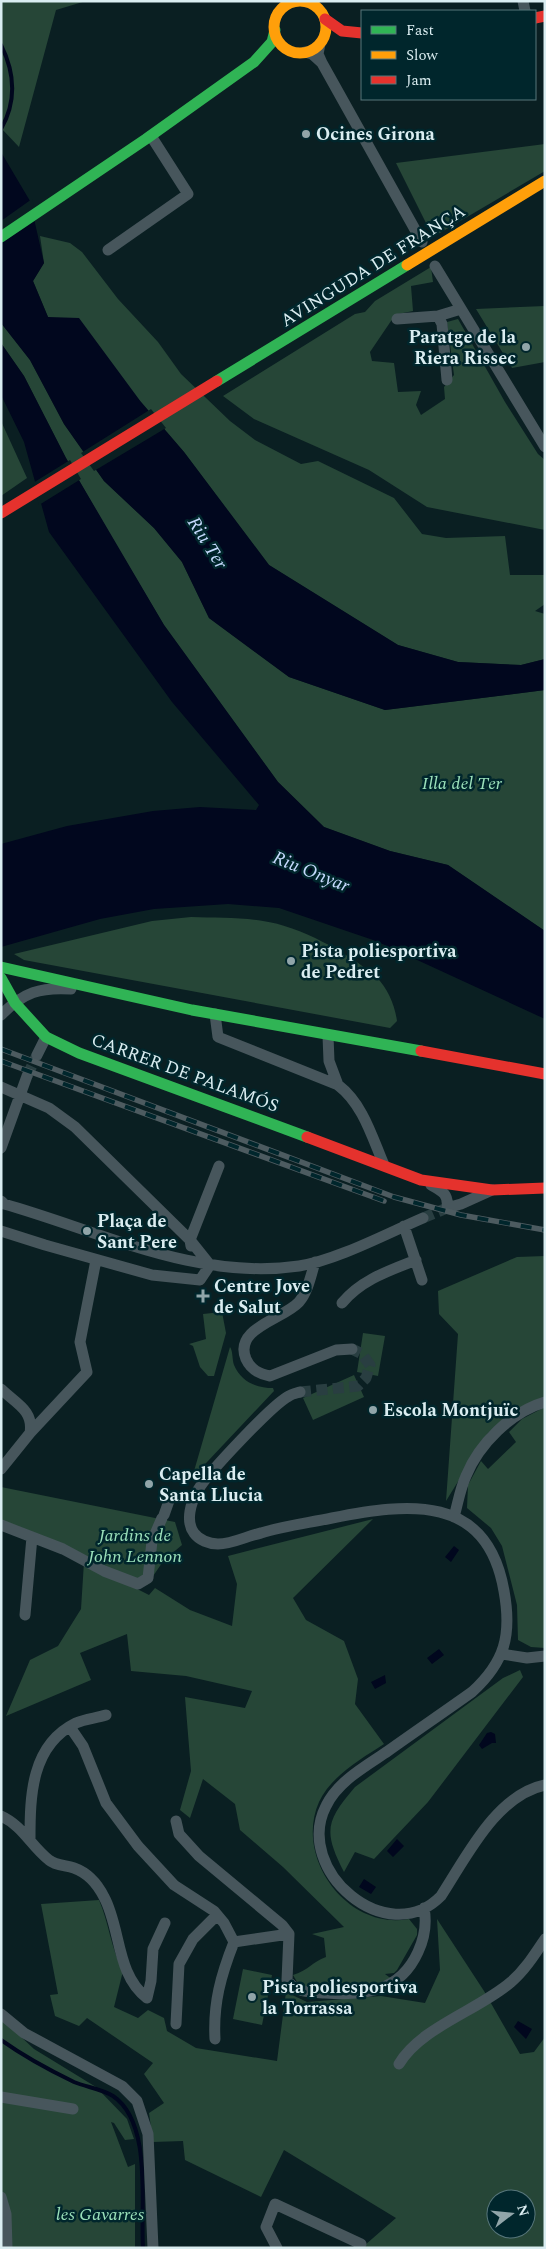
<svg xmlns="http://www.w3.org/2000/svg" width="546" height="2249" font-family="Spectral,serif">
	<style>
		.green { fill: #264637; fill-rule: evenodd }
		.water { fill: #01071e }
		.pier { fill: #0a1f22 }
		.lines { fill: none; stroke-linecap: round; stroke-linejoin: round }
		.stream { stroke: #01071e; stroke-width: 4 }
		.street-tunnel { stroke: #293e41; stroke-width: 11; stroke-dasharray: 11 5.5; stroke-linecap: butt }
		.street { stroke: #47565c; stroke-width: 11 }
		.fast { stroke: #30b455; stroke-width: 11 }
		.slow { stroke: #ff9f0a; stroke-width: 11 }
		.jam { stroke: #e5322d; stroke-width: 11 }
		.rail-casing { stroke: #4d5b60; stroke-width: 5.5 }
		.rail { stroke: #00262c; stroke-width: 4; stroke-dasharray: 11; stroke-linecap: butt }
		.poi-dot { fill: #91a5a9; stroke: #00262c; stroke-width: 2 }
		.labels { text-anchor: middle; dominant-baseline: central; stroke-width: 5; stroke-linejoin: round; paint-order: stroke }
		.poi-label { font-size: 18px; font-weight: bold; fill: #daedf1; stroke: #00262c; text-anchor: start }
		.street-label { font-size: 18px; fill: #daedf1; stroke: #00262c }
		.park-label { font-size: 18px; font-style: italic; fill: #9be1bb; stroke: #00262c }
		.water-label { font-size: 19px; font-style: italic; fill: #c5dafd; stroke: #00262c }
	</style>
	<rect width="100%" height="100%" fill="#0a1f22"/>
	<path class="green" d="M1 1H86L56 10 19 147 1 128Z
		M545 144V171L433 237 396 163Z
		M40 236 70 243 82 252 118 299 158 342 181 374 230 421 255 440 301 464 318 461 394 498 422 534 446 538 505 536 510 575H545V604L535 611 545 614V659L521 665 458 662 398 645 269 565 184 452 141 402 48 317 33 281 44 263Z
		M431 267 433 282 411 286 413 311 398 314 391 321 370 352 372 361 394 363 398 392 421 391 416 405 421 415 445 399 444 387 454 375 447 322 458 319 505 402 538 454 545 460V530L427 507 369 470 254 419 223 396 355 314 365 312 375 301Z
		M545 306V362L512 368 476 309Z
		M1 323 30 360 64 424 104 481 154 528 182 562 209 618 289 677 385 710 545 690V931L448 865 390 851 324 827 278 782 164 625 115 543 66 458 24 376 1 343Z
		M1 421 27 478 1 496Z
		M191 917C215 918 239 917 263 921 299 926 349 953 376 977 388 988 395 1006 397 1021L390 1028 24 960 14 954 152 921Z
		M545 1256V1399L516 1411 488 1433 446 1501 458 1334 439 1314 438 1291 517 1257Z
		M222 1312 226 1333 214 1376H208L200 1367 193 1346 189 1344 206 1339 203 1314Z
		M363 1333 385 1336 378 1376 357 1372Z
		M230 1347C233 1351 232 1359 234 1365 241 1382 257 1388 273 1388L274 1391 192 1478Z
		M354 1375 364 1397 313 1420 303 1398Z
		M545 1407V1648L531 1647 518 1640 517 1605 502 1546 491 1528 467 1508 468 1485 481 1461 488 1469 516 1442 509 1432 522 1419Z
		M1 1487 175 1522 182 1545 164 1560 147 1585 1 1521Z
		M373 1519 293 1598 306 1620 344 1641 358 1679 355 1704 384 1744C361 1759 331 1776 319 1802 294 1858 348 1931 409 1919L417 1929V1935L397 1970 394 1973 385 1974 389 1977 393 1978C364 1990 332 1988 300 1987L293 1975C309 1970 312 1962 326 1957L324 1938 312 1934 344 1927 283 1867 240 1830 235 1804 203 1779 190 1818 180 1810 191 1771 185 1697 245 1708 252 1691 186 1676 131 1671 127 1634 80 1653 91 1680 6 1716 30 1660 58 1646 81 1609 84 1562 149 1595 155 1588 190 1610 232 1626 237 1584 228 1556Z
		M520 1670 523 1677 428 1802 374 1859 355 1852 344 1872C323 1831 326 1821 355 1787L503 1678Z
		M99 1900C109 1923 111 1949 123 1971L114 2007 138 2018 148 2010 164 2018 167 2031 196 2048 277 2061 286 1992 307 2002 381 1996 425 2003 440 1970 437 1919 484 1991 520 2054 534 2052 545 2037V2248H365V2245L396 2218 284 2150 261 2197 185 2160 183 2141 153 2142 149 2113 164 2103 144 2074 153 2063 87 2018 79 2026 55 2016 50 1995 58 1994 41 1904ZM496 2199H526V2229H496Z
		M243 1969 272 1975 262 2025 233 2019Z
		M1 2018 34 2049 96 2087 127 2119 134 2139 125 2140 114 2123 111 2122 128 2167 135 2164V2248H1Z"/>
	<path class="water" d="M1 152 30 201 44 263 33 281 48 317 79 318 141 402 184 452 269 565 398 645 458 662 521 665 545 659V690L385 710 289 677 209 618 182 562 154 528 104 481 64 424 30 360 1 323Z
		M1 343 24 376 66 458 164 625 278 782 324 827 390 851 448 865 545 931V1019L376 941 279 908 228 904 154 909 100 919 1 947V844L67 826 153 811 200 807 256 810 259 805 172 702 49 532 24 442 1 395Z
		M454 1546 459 1550 451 1562 445 1557Z
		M439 1649 444 1655 432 1664 427 1658Z
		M385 1675 386 1683 375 1689 371 1682Z
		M491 1732 495 1734 496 1743H492L482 1749 479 1745 487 1733Z
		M397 1839 404 1846 393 1857 387 1851Z
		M364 1879 376 1887 371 1894 359 1887Z
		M518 2021 532 2029 526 2039 514 2027Z"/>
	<path class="pier" d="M32 199 38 219 1 243V221Z
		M151 409 166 428 94 471 81 453Z
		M70 460 81 479 39 505 33 483Z"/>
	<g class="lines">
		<path class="stream" d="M1 45C15 73 17 101 1 129
			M1 2040C22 2055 51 2071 74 2082 86 2087 102 2089 113 2096 153 2123 140 2206 143 2248"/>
		<path class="street-tunnel" d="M27 1076 37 1055
			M423 1218 447 1208
			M300 1392 358 1386 366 1378 370 1365 362 1354 352 1349"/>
		<path class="street" d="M523 1 525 11
			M305 52 312 54 322 63 318 54 320 44
			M322 63 422 242
			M108 250 188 194 151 136
			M435 266 545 447
			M438 316 442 324 447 380
			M397 319 438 316 461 309
			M215 1014 218 1037 338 1085C363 1104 372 1137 384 1165
			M1 1015C24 992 40 987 71 989
			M328 1036 329 1061 338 1085
			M37 1055 46 1037
			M1 1087 49 1108 75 1127 190 1240 210 1265
			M1 1148 27 1076
			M431 1185C442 1191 449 1194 447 1208L461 1204 492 1190
			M1 1201 4 1204C100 1231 196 1281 299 1266 335 1261 388 1233 423 1218
			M404 1226 422 1280
			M1 1231 45 1245 152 1275 200 1280 210 1265
			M191 1246 190 1240 219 1166
			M315 1262C311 1275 308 1292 299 1302 284 1319 233 1328 246 1359 251 1370 259 1374 270 1376L336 1350 352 1349
			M342 1303C361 1280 388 1271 416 1260
			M1 1389C15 1403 34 1410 30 1433L1 1469
			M300 1392C297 1393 292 1394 289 1396 273 1404 207 1474 198 1490 191 1502 185 1521 194 1533 199 1540 209 1544 218 1544 232 1544 247 1536 261 1533 284 1526 308 1523 332 1518 408 1503 487 1493 504 1591 512 1635 505 1662 472 1692 444 1712 416 1731 388 1751 366 1766 338 1781 326 1806 293 1870 387 1951 441 1896 466 1858 496 1795 545 1785
			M30 1433 87 1372 80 1342 96 1260
			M164 1515 170 1498
			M454 1517C458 1503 460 1489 466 1476 479 1444 511 1412 545 1402
			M1 1525 63 1549 104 1571 138 1584 148 1578 152 1541 162 1518
			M25 1615 32 1537
			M502 1654 527 1658 545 1656
			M70 1727 83 1746 106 1803 138 1846 174 1885 214 1911 224 1923 234 1942
			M1 1816C23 1826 31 1846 49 1860 56 1866 66 1865 74 1868 88 1873 98 1885 104 1897 121 1928 116 1975 147 1998L151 1981 153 1949 165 1923
			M176 1821 179 1834 199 1856 282 1925 289 1934
			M30 1839C30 1796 31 1745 76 1723 85 1719 97 1718 106 1715
			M289 1934 287 1980C297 1993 309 1992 325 1993 364 1996 400 1992 418 1952 425 1937 427 1924 424 1908
			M1 2014 24 2033 122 2086 137 2101 148 2134 153 2248
			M176 2024 179 1964 193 1939 217 1915
			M215 2039C213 2003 221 1975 234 1942L289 1934
			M399 2064C421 2027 479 2010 511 1982 525 1970 535 1954 545 1939
			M1 2097 73 2109
			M1 2197 6 2214 7 2248
			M277 2248 266 2227 275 2204 361 2244"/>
		<path class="fast" d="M1 237 146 139 254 62 272 42 275 30
			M217 381 407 265
			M1 967 192 1010 421 1051
			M1 978 15 1003 46 1037 79 1053 307 1137"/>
		<path class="slow" d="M274 27a26 26 0 1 1 52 0a26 26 0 1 1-52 0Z
			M407 265 545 181"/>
		<path class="jam" d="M535 18 545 16
			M325 19 342 31 362 33
			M1 513 217 381
			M421 1051 545 1074
			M307 1137 421 1180 492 1190 545 1188"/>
		<defs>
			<path id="rail" d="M1 1049 394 1197 461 1215 545 1230
				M1 1061 384 1201"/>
		</defs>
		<use href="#rail" class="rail-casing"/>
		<use href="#rail" class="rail"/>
	</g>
	<g class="poi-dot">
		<circle cx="306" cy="134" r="5"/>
		<circle cx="526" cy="347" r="5"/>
		<circle cx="291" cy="961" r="5"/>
		<circle cx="87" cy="1231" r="5"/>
		<path d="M200.5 1288.5h5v5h5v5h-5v5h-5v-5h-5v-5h5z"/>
		<circle cx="373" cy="1410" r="5"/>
		<circle cx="149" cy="1484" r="5"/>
		<circle cx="252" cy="1997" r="5"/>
	</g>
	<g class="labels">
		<g class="poi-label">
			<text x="316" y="134">Ocines Girona</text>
			<text x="516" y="337" text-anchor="end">Paratge de la<tspan x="516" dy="21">Riera Rissec</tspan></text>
			<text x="301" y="951">Pista poliesportiva<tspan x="301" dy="21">de Pedret</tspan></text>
			<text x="97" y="1221">Plaça de<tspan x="97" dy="21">Sant Pere</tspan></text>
			<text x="214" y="1286">Centre Jove<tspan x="214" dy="21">de Salut</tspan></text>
			<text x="383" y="1410">Escola Montjuïc</text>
			<text x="159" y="1474">Capella de<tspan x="159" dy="21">Santa Llucia</tspan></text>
			<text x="262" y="1987">Pista poliesportiva<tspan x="262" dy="21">la Torrassa</tspan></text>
		</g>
		<g class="street-label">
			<text transform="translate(373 266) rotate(-32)">AVINGUDA DE FRANÇA</text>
			<text transform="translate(185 1073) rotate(20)">CARRER DE PALAMÓS</text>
		</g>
		<g class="park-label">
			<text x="462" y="783">Illa del Ter</text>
			<text x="135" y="1535">Jardins de<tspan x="135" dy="21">John Lennon</tspan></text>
			<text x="100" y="2214">les Gavarres</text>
		</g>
		<g class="water-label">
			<text transform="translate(207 543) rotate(58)">Riu Ter</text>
			<text transform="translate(311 872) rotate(22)">Riu Onyar</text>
		</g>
	</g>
	<rect width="546" height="2249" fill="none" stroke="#daedf1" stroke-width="5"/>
	<rect x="361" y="10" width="175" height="90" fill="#00262c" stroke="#57767b"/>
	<rect x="371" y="26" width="25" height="8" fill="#30b455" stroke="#57767b"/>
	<text x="406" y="35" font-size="15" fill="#daedf1">Fast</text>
	<rect x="371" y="51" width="25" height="8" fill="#ff9f0a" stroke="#57767b"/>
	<text x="406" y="60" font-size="15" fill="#daedf1">Slow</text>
	<rect x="371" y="76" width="25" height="8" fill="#e5322d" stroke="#57767b"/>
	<text x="406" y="85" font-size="15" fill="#daedf1">Jam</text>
	<g transform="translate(511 2214) rotate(74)"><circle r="24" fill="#00262c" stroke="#57767b"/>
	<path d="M0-4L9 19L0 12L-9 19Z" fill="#91a5a9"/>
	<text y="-8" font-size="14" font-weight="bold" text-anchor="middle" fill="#daedf1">N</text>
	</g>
</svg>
